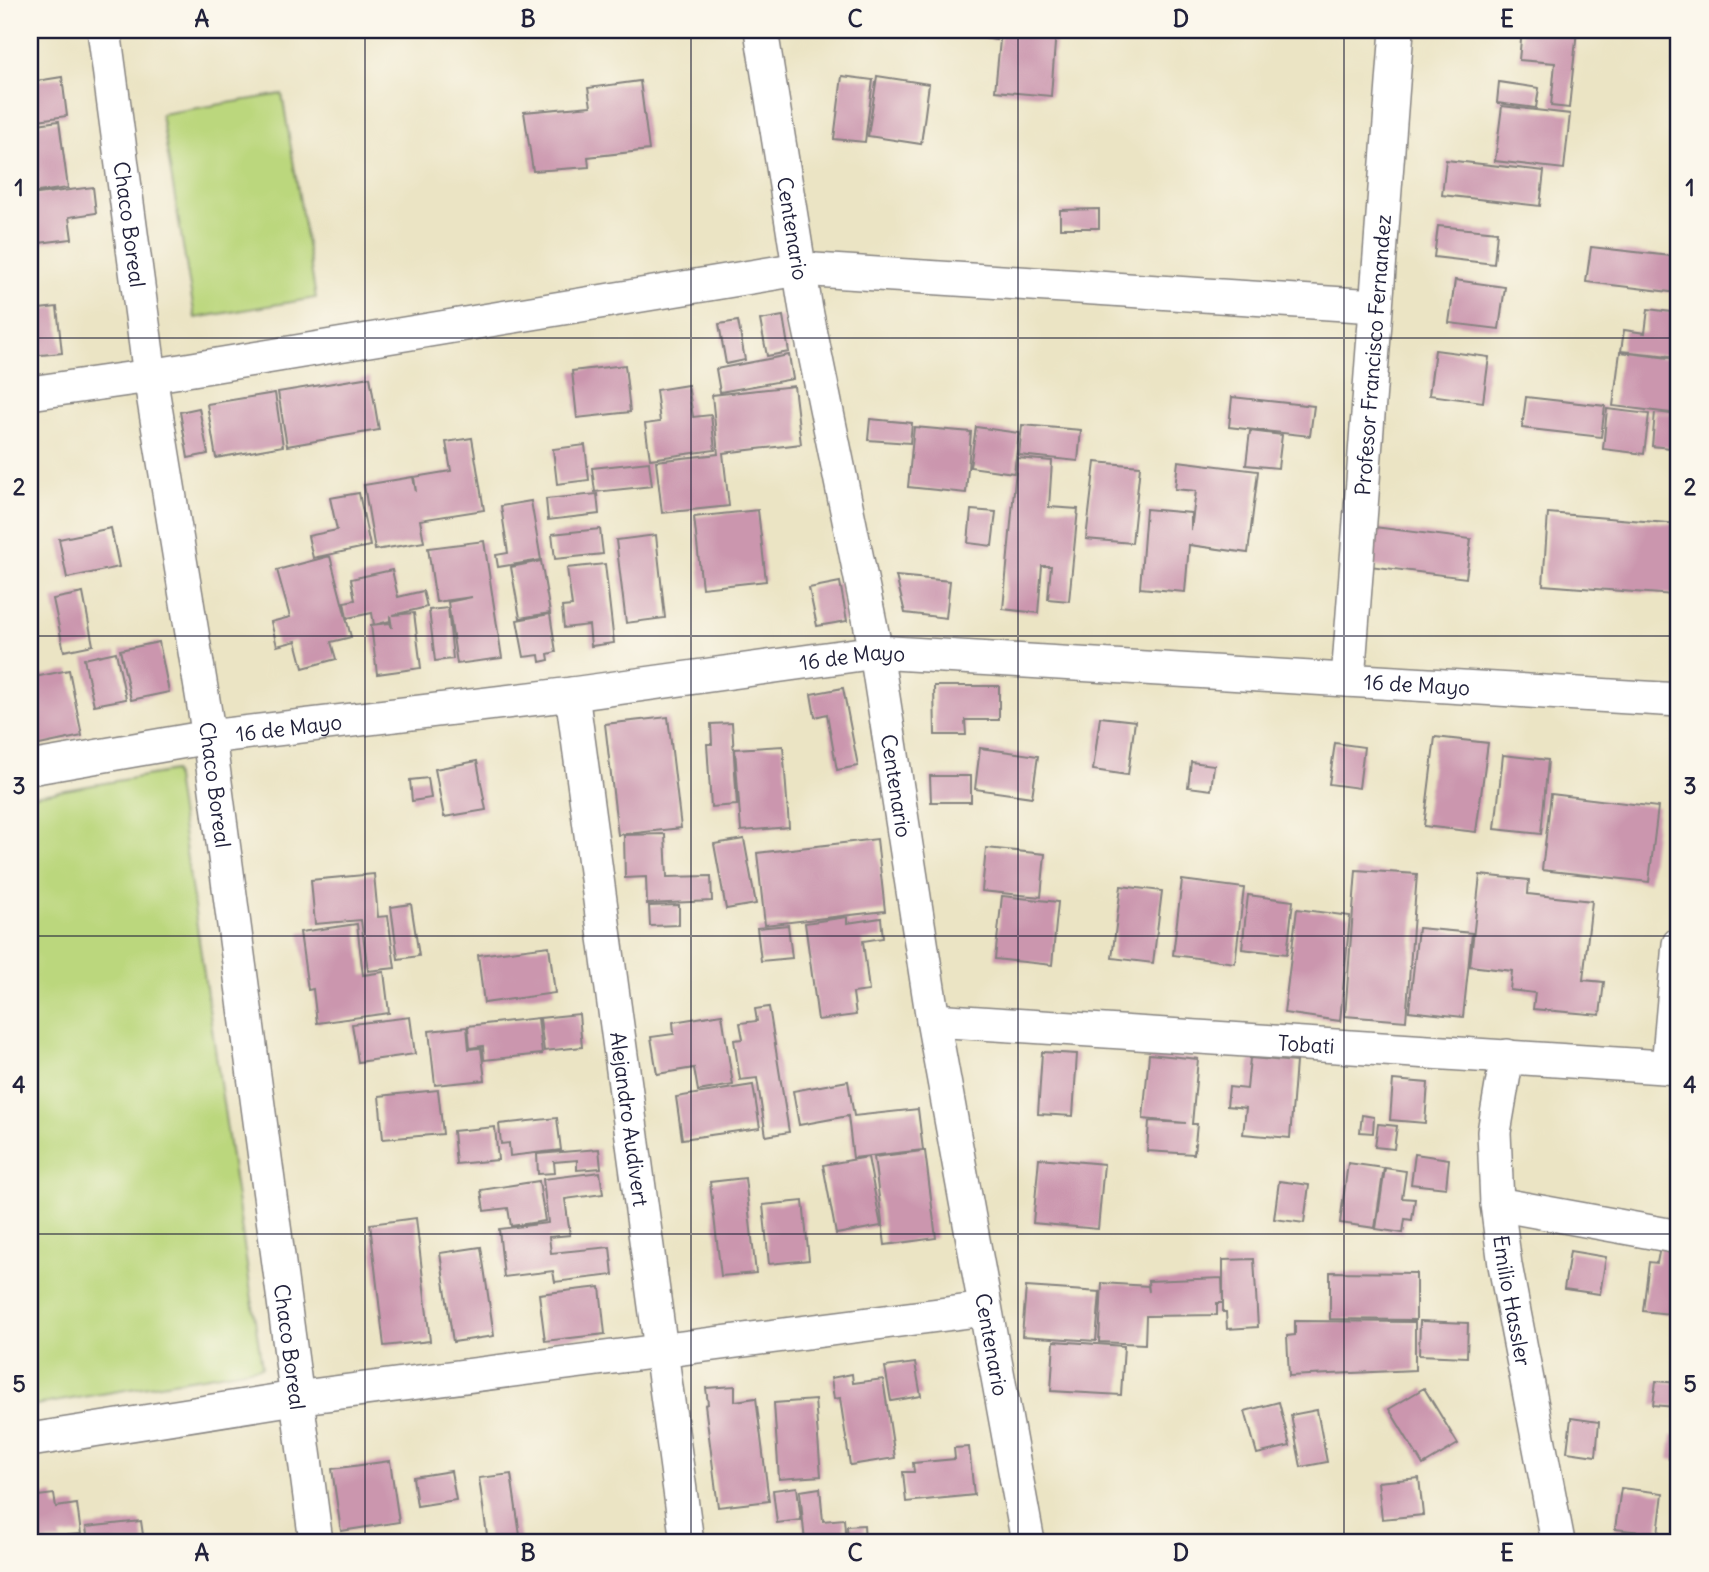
<svg xmlns="http://www.w3.org/2000/svg" width="1709" height="1572" font-family="Delius,sans-serif">
	<style>
		.green { fill: #bbd77d; stroke: #6e7c5c; stroke-width: 2 }
		.building { fill: #cb96ae }
		.lines { fill: none; stroke-linecap: round; stroke-linejoin: round }
		.minor-casing { stroke: #868380; stroke-width: 36 }
		.minor { stroke: #fff; stroke-width: 33 }
		.grid { fill: none; stroke: #22223b; stroke-width: 2; stroke-opacity: 0.55 }
		.labels { text-anchor: middle; dominant-baseline: central; stroke-width: 5; stroke-linejoin: round; paint-order: stroke }
		.street-label { font-size: 21px; fill: #22223b; stroke: #fbf7ec }
		.neatline { fill: none; stroke: #22223b; stroke-width: 2.5 }
		.grid-label { font-size: 23px; text-anchor: middle; font-weight: bold; fill: #22223b }
	</style>
	<rect width="100%" height="100%" fill="#fbf7ec"/>
	<filter id="ink" filterUnits="userSpaceOnUse"><feTurbulence type="fractalNoise" baseFrequency=".0143" numOctaves="2"/><feDisplacementMap in="SourceGraphic" scale="14" xChannelSelector="R" yChannelSelector="G"/><feConvolveMatrix kernelMatrix="1 2 1 2 8 2 1 2 1" color-interpolation-filters="sRGB"/></filter>
	<filter id="wash" filterUnits="userSpaceOnUse"><feTurbulence type="fractalNoise" baseFrequency=".00686" numOctaves="4" result="noise"/><feDisplacementMap in="SourceGraphic" scale="28" xChannelSelector="R" yChannelSelector="G"/><feGaussianBlur stdDeviation="1.57" result="paint"/><feColorMatrix in="noise" values="0 0 0 0 0 0 0 0 0 0 0 0 0 0 0 0 0 1.4 0 .05"/><feComposite in="paint" operator="in"/></filter>
	<g filter="url(#wash)">
		<rect width="100%" height="100%" fill="#ebe4c4"/>
		<path class="green" d="M282 94 316 298 195 318 161 114Z
			M174 771 262 1367 30 1406V796Z"/>
		<g id="blocks">
			<path class="building" d="M938 30H997L996 40Z
				M1001 30H1056L1051 96 995 91Z
				M1522 30H1577L1569 108 1551 106 1555 63 1519 60Z
				M842 76 873 80 865 142 834 139Z
				M877 76 929 84 921 144 868 136Z
				M62 77 67 116 30 121V82Z
				M640 81 649 150 588 157 589 167 533 171 524 112 591 106 588 88Z
				M1499 82 1539 88 1536 108 1497 103Z
				M1502 106 1570 114 1564 169 1495 161Z
				M59 121 68 188 30 193V125Z
				M1446 160 1544 171 1540 206 1442 195Z
				M93 187 96 213 69 217 72 239 30 244V195Z
				M1099 209V228H1060V210Z
				M1438 226 1497 232 1494 264 1434 257Z
				M1591 247 1679 257V293L1586 282Z
				M1455 280 1505 287 1499 329 1449 323Z
				M57 307 62 353 30 356V310Z
				M1648 309 1679 313V357L1621 351 1624 330 1645 333Z
				M783 316 789 352 767 356 760 320Z
				M738 321 745 360 726 364 719 324Z
				M1435 350 1489 357 1483 402 1429 395Z
				M1620 352 1677 359 1674 383 1679 384V414L1613 406Z
				M789 355 793 379 720 392 716 369Z
				M625 365 630 412 577 418 572 371Z
				M370 377 379 430 287 446 278 392Z
				M688 385 693 417 711 415 715 450 650 459 645 424 660 422 656 390Z
				M794 386 801 444 723 453 729 506 662 513 656 461 718 454 712 395Z
				M275 393 283 446 216 458 207 404Z
				M1232 397 1314 406 1310 436 1229 427Z
				M1526 397 1605 406 1601 437 1522 428Z
				M199 408 208 454 188 458 180 412Z
				M1607 409 1649 414 1644 454 1603 449Z
				M1655 412 1679 415V449L1652 446Z
				M870 419 912 423 910 443 868 440Z
				M1022 425 1081 430 1078 461 1019 455Z
				M914 427 971 432 966 493 908 487Z
				M976 427 1019 433 1014 473 970 467Z
				M1250 431 1282 435 1278 468 1246 465Z
				M472 438 484 510 420 520 424 542 375 550 364 485 413 477 416 492 414 477 451 471 446 442Z
				M585 445 589 480 557 484 553 449Z
				M1017 458 1052 461 1049 507 1078 509 1069 601 1048 599 1051 566H1042L1038 613 1003 609Z
				M1178 461 1258 471 1248 553 1189 545 1185 592 1140 588 1146 509 1191 513V530L1196 491 1175 489Z
				M649 462 652 486 595 492 592 468Z
				M1095 462 1140 466 1132 543 1086 539Z
				M359 493 370 546 313 558 308 536 337 530 330 498Z
				M597 494 599 514 548 520 546 499Z
				M531 501 541 560 498 567 496 555 508 553 501 506Z
				M758 510 766 581 702 588 694 517Z
				M971 510 996 512 992 546 968 543Z
				M1548 513 1679 524 1674 595 1543 585Z
				M1374 527 1471 539 1466 578 1369 566Z
				M111 528 119 567 67 578 59 539Z
				M600 529 603 554 555 559 552 534Z
				M656 535 665 618 626 623 616 540Z
				M484 541 502 658 457 664 448 602 472 597 436 602 428 548Z
				M330 556 351 637 331 642 336 659 303 668 296 641 277 646 271 622 290 617 277 570Z
				M541 561 550 613 520 618 511 567Z
				M605 564 614 643 591 646 589 625 564 628 562 607 572 606 567 568Z
				M392 570 398 597 423 591 427 607 393 615 414 613 421 668 377 674 371 625 390 623 392 628 390 615V621L374 625 372 613 347 618 344 602 355 600 351 579Z
				M896 576 950 581 946 618 905 613Z
				M840 582 847 621 817 626 809 588Z
				M83 593 93 645 64 651 53 599Z
				M448 608 453 659 435 661 429 610Z
				M550 614 556 652 548 654 549 660 540 662 539 655 524 657 517 620Z
				M159 642 169 692 131 700 120 650Z
				M116 652 126 699 94 705 84 659Z
				M69 670 82 736 30 747V678Z
				M934 686H999V720H965L966 735H935Z
				M843 688 858 766 837 770 827 714 815 717 811 694Z
				M668 717 681 828 618 835 605 724Z
				M1100 717 1135 721 1128 775 1093 770Z
				M732 723 737 805 711 807 707 744H712L711 724Z
				M1435 737 1488 743 1476 832 1424 826Z
				M1335 743 1364 747 1359 788 1329 784Z
				M783 746 789 827 741 831 735 749Z
				M980 748 1038 756 1032 797 975 789Z
				M1503 755 1548 760 1541 834 1495 829Z
				M477 761 486 810 444 817 435 769Z
				M1191 762 1214 765 1211 790 1188 787Z
				M930 776H971V802H931Z
				M428 778 431 798 412 801 410 780Z
				M1551 794 1658 807 1649 882 1542 870Z
				M665 834 667 877 711 876 712 901 647 904 646 877 625 878 624 835Z
				M744 839 756 904 726 909 714 844Z
				M877 839 885 911 765 925 757 853Z
				M986 848 1045 854 1041 897 982 891Z
				M1356 870 1417 874 1406 1021 1345 1016Z
				M374 874 378 917 388 916 395 968 368 971 361 920 315 924 311 880Z
				M1480 875 1529 880 1528 894 1592 901 1583 980 1604 982 1600 1015 1533 1009 1535 993 1510 990 1512 971 1470 966Z
				M1182 880 1244 888 1235 963 1173 955Z
				M1121 886 1162 891 1153 963 1112 958Z
				M1248 895 1293 901 1287 954 1242 949Z
				M1002 896 1058 902 1052 965 995 959Z
				M411 904 419 956 398 959 391 907Z
				M679 905V925L650 926 649 906Z
				M1297 909 1350 916 1340 1021 1284 1013Z
				M847 917V923L881 918 883 938 863 941 869 991 853 993 856 1015 818 1020 805 923Z
				M357 924 363 975 384 972 389 1013 317 1023 313 989 308 990 300 932Z
				M788 925 792 958 761 961 757 928Z
				M1418 928 1472 933 1463 1017 1409 1011Z
				M549 946 555 993 484 1003 478 955Z
				M769 1007 789 1132 766 1136 757 1078 740 1080 734 1040 743 1039 740 1023 757 1021 755 1009Z
				M579 1014 582 1047 544 1051 540 1018Z
				M722 1014 733 1085 698 1091 694 1068 657 1074 651 1037 674 1034 673 1022Z
				M410 1017 415 1054 358 1062 352 1024Z
				M538 1018 542 1054 484 1060 483 1046 470 1048 468 1026Z
				M467 1027 469 1049 481 1048 485 1080 435 1085 429 1031Z
				M1042 1052 1077 1054 1073 1116 1038 1114Z
				M1149 1054 1198 1059 1192 1124H1197L1194 1154 1147 1151 1149 1121 1186 1123 1143 1119Z
				M1250 1058 1296 1062 1290 1138 1243 1134 1246 1108 1227 1106 1229 1087 1247 1089Z
				M1393 1080 1428 1083 1425 1123 1390 1120Z
				M848 1081 854 1116 918 1109 923 1150 853 1158 848 1116 799 1125 793 1091Z
				M753 1085 760 1128 682 1139 676 1097Z
				M438 1090 443 1134 383 1139 379 1096Z
				M1362 1115 1374 1117 1373 1133 1360 1132Z
				M557 1118 561 1150 510 1156 509 1143 501 1144 499 1124Z
				M1378 1124 1397 1126 1394 1149 1375 1147Z
				M495 1127 498 1160 456 1164 453 1131Z
				M599 1149 601 1168 577 1170V1160L554 1162 555 1173 538 1174 537 1154Z
				M922 1151H925L936 1238 885 1245 874 1157Z
				M1415 1154 1449 1159 1446 1188 1411 1184Z
				M868 1157 881 1226 836 1234 823 1165Z
				M1039 1158 1104 1164 1098 1229 1033 1223Z
				M1348 1163 1384 1168 1375 1228 1340 1223Z
				M1385 1168 1406 1171 1402 1198 1415 1199 1412 1220 1405 1219 1403 1233 1376 1229Z
				M600 1172 603 1194 565 1199 570 1235 549 1237 551 1253 610 1247 613 1275 555 1282 553 1271 504 1277 499 1229 548 1223 543 1179Z
				M745 1178 756 1273 721 1276 710 1182Z
				M539 1181 545 1221 511 1226 508 1208 484 1211 481 1190Z
				M1279 1181 1309 1185 1304 1223 1274 1219Z
				M803 1201 809 1260 769 1264 763 1205Z
				M416 1218 430 1341 384 1346 370 1224Z
				M481 1247 494 1336 453 1342 440 1253Z
				M1660 1247 1679 1251V1315L1643 1311 1649 1262 1657 1263Z
				M1570 1251 1606 1257 1600 1294 1564 1289Z
				M1254 1259 1258 1327 1227 1329 1226 1312H1223V1260Z
				M1330 1272 1416 1273V1320L1330 1319Z
				M1222 1278 1223 1303H1217V1315L1146 1316 1145 1344 1099 1342 1102 1283 1148 1286 1149 1292 1148 1281Z
				M600 1287 605 1334 545 1341 539 1294Z
				M1026 1287 1100 1292 1096 1341 1022 1336Z
				M1295 1321 1415 1322V1370L1289 1376 1287 1336 1295 1335Z
				M1420 1321 1468 1323 1467 1357 1419 1355Z
				M1054 1341 1124 1346 1121 1395 1051 1391Z
				M915 1363 921 1396 891 1401 885 1367Z
				M852 1374 853 1383 883 1379 895 1458 850 1465 840 1398 834 1399 831 1378Z
				M1656 1381 1678 1383 1675 1407 1653 1405Z
				M735 1386V1401L756 1398 769 1501 718 1507 705 1405 708 1404 706 1388Z
				M1424 1388 1458 1444 1423 1465 1389 1409Z
				M815 1400 821 1476 779 1479 774 1403Z
				M1279 1402 1290 1446 1257 1454 1245 1411Z
				M1317 1410 1327 1462 1301 1467 1291 1415Z
				M1571 1418 1599 1422 1596 1456 1567 1452Z
				M1672 1435 1679 1436V1461L1669 1459Z
				M969 1447 974 1495 906 1502 903 1472H914L913 1463 955 1459 954 1448Z
				M390 1461 399 1522 341 1531 332 1469Z
				M451 1471 456 1500 417 1506 413 1477Z
				M511 1474 521 1542H488L479 1478Z
				M1419 1478 1423 1515 1382 1519 1378 1482Z
				M797 1487 801 1520 777 1523 773 1490Z
				M820 1488 823 1521 844 1519 846 1542H805L800 1491Z
				M1621 1488 1663 1493 1658 1534 1615 1529Z
				M54 1494 56 1507 77 1504 81 1534 60 1536 61 1541 30 1542V1497Z
				M141 1521 144 1542H88L86 1527Z
				M864 1525 865 1542H848L847 1526Z"/>
		</g>
	</g>
	<g filter="url(#ink)">
		<use href="#blocks" fill-opacity="0" stroke="#868380" stroke-width="2"/>
		<g class="lines">
			<defs>
				<g id="minor">
					<path id="s1" d="M104 30 150 376 209 737 316 1542"/>
					<path id="s2" d="M761 30 806 310 876 652 933 1020 1028 1542"/>
					<path d="M30 393 150 376 799 269 1376 306"/>
					<path id="s3" d="M1348 680 1397 30"/>
					<path id="s4" d="M572 694 687 1542"/>
					<path id="s5" d="M30 768 209 737 572 694 876 652 1679 700"/>
					<path id="s6" d="M933 1020 1679 1068"/>
					<path id="s7" d="M1507 1056 1494 1132 1497 1204 1505 1265 1558 1542"/>
					<path d="M1668 1067 1679 944"/>
					<path d="M1497 1204 1679 1237"/>
					<path d="M30 1440 295 1398 985 1309"/>
				</g>
			</defs>
			<use href="#minor" class="minor-casing"/>
			<use href="#minor" class="minor"/>
		</g>
	</g>
	<path class="grid" d="M365 30V1542M691 30V1542M1018 30V1542M1344 30V1542M30 338H1679M30 636H1679M30 936H1679M30 1234H1679"/>
	<g class="labels">
		<g class="street-label">
			<text stroke="none"><textPath href="#s1" startOffset="196">Chaco Boreal</textPath></text>
			<text stroke="none"><textPath href="#s2" startOffset="201">Centenario</textPath></text>
			<text stroke="none"><textPath href="#s3" startOffset="326">Profesor Francisco Fernandez</textPath></text>
			<text stroke="none"><textPath href="#s5" startOffset="830">16 de Mayo</textPath></text>
			<text stroke="none"><textPath href="#s5" startOffset="1396">16 de Mayo</textPath></text>
			<text stroke="none"><textPath href="#s5" startOffset="262">16 de Mayo</textPath></text>
			<text stroke="none"><textPath href="#s1" startOffset="763">Chaco Boreal</textPath></text>
			<text stroke="none"><textPath href="#s2" startOffset="768">Centenario</textPath></text>
			<text stroke="none"><textPath href="#s6" startOffset="374">Tobati</textPath></text>
			<text stroke="none"><textPath href="#s4" startOffset="429">Alejandro Audivert</textPath></text>
			<text stroke="none"><textPath href="#s7" startOffset="247">Emilio Hassler</textPath></text>
			<text stroke="none"><textPath href="#s2" startOffset="1335">Centenario</textPath></text>
			<text stroke="none"><textPath href="#s1" startOffset="1330">Chaco Boreal</textPath></text>
		</g>
	</g>
	<rect width="1709" height="1572" fill="none" stroke="#fbf7ec" stroke-width="77"/>
	<rect x="38" y="38" width="1632" height="1496" class="neatline"/>
	<g class="grid-label">
		<text x="202" y="27">A</text>
		<text x="528" y="27">B</text>
		<text x="855" y="27">C</text>
		<text x="1181" y="27">D</text>
		<text x="1507" y="27">E</text>
		<text x="19" y="196">1</text>
		<text x="1690" y="196">1</text>
		<text x="19" y="495">2</text>
		<text x="1690" y="495">2</text>
		<text x="19" y="794">3</text>
		<text x="1690" y="794">3</text>
		<text x="19" y="1093">4</text>
		<text x="1690" y="1093">4</text>
		<text x="19" y="1392">5</text>
		<text x="1690" y="1392">5</text>
		<text x="202" y="1561">A</text>
		<text x="528" y="1561">B</text>
		<text x="855" y="1561">C</text>
		<text x="1181" y="1561">D</text>
		<text x="1507" y="1561">E</text>
	</g>
</svg>
